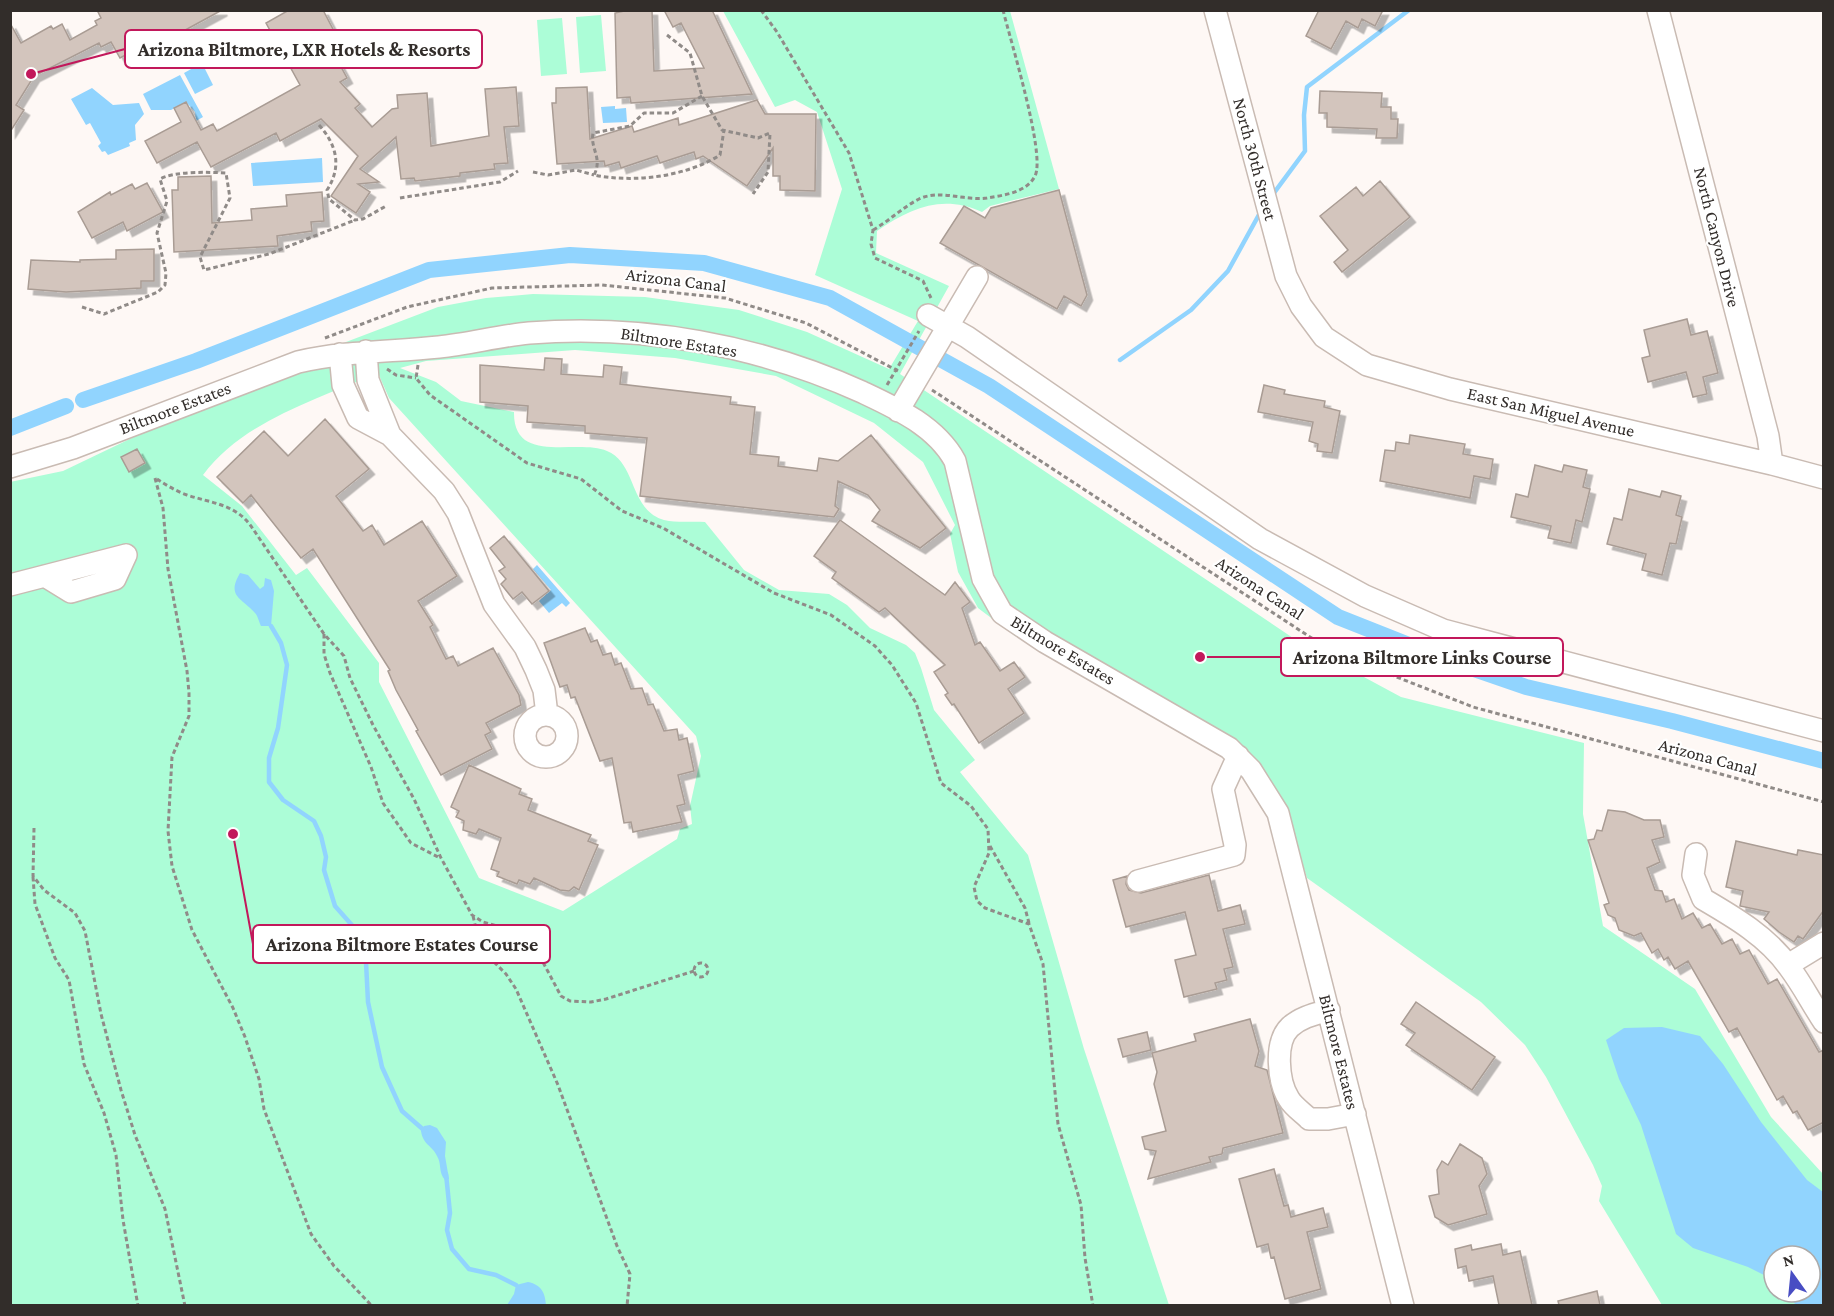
<svg xmlns="http://www.w3.org/2000/svg" width="1834" height="1316" font-family="'Crimson Pro',serif">
	<style>
		.green { fill: #acfdd7; fill-rule: evenodd }
		.water { fill: #91d4fe }
		.lines { fill: none; stroke-linecap: round; stroke-linejoin: round }
		.stream { stroke: #91d4fe; stroke-width: 4.5 }
		.canal { stroke: #91d4fe; stroke-width: 16 }
		.building { fill: #d3c5bd; stroke: #a99c94; stroke-width: 1.5; filter: url(#shadow) }
		.minor-casing { stroke: #c9bbb3; stroke-width: 24 }
		.path { stroke: #908b88; stroke-width: 3; stroke-dasharray: 4.5 3; stroke-linecap: butt }
		.minor { stroke: #fff; stroke-width: 21 }
		.labels { text-anchor: middle; dominant-baseline: central; stroke-width: 4.5; stroke-linejoin: round; paint-order: stroke }
		.street-label { font-size: 18px; fill: #322d2a; stroke: #fff }
		.leader { fill: none; stroke: #c2185b; stroke-width: 2 }
		.callout-dot { fill: #c2185b; stroke: #fff; stroke-width: 2 }
		.callout { fill: #fff; stroke: #c2185b; stroke-width: 2 }
		.callout-label { font-size: 20px; text-anchor: middle; font-weight: bold; fill: #322d2a }
	</style>
	<defs>
		<filter id="shadow"><feDropShadow dx="5.5" dy="5.5" stdDeviation="0" flood-color="#0004"/></filter>
	</defs>
	<rect width="100%" height="100%" fill="#fef8f5"/>
	<path class="green" d="M723 11H1010L1059 189 990 206 982 212C942 194 911 208 877 231L876 253 949 286 900 374 1299 642 1401 697 1584 743 1583 814 1603 926 1695 989 1771 1117 1823 1174V1305H1662L1599 1201 1602 1186 1593 1165 1546 1077 1525 1045 1481 1002 1307 878 1283 803 1245 747 1115 671 1015 636 978 608 958 572 950 534 955 525 923 462 874 423 776 376 675 358 575 350 426 361 400 368 436 382 461 401 514 412C513 466 577 438 607 451 637 463 629 510 664 520 677 523 692 521 705 522L744 570 779 590 829 594 847 605 870 628 906 645 915 653 921 668 934 710 975 760 960 772 1028 855 1084 1049 1169 1305H11L10 482 63 471 159 425 294 373 346 342 438 307 486 298 533 294 645 297 739 310 807 332 889 369 918 321 815 275 842 189 817 112 795 100 775 107ZM378 373 389 398 696 736 701 756 690 806 692 824 680 829 677 839 563 911 479 878 379 682V663L307 568 296 575 242 506 203 475C243 421 318 399 378 373ZM1774 1256H1810V1292H1774Z
		M601 15 606 71 580 73 576 17Z
		M562 18 567 74 541 76 537 20Z"/>
	<path class="water" d="M202 63 213 85 195 94 184 73Z
		M180 75 203 117 196 121 195 112 186 102 171 110H151L143 94Z
		M92 88 113 105 139 103 144 114 135 125 136 140 129 143 130 146 108 155 105 151 102 152 98 146 101 143 90 123 86 125 71 99Z
		M615 106V109L626 108 627 122 603 123 601 107Z
		M322 158 323 182 253 186 251 163Z
		M537 565 570 603 566 607 562 603 549 613 539 601 551 590 533 569Z
		M240 573 248 575 260 589 264 586 265 578 271 580 274 591 271 626H261C259 622 258 616 255 613 242 598 226 597 240 573Z
		M1662 1027 1700 1036 1723 1064 1761 1122 1807 1180 1823 1192V1305H1796L1784 1292H1810V1256H1774V1280L1748 1267 1693 1248 1676 1234 1641 1125 1619 1079 1606 1040 1624 1028Z
		M430 1125 437 1128 446 1142 445 1156 449 1179 445 1180C438 1172 442 1164 437 1156 432 1145 423 1145 421 1131L424 1126Z
		M528 1282C542 1285 545 1293 546 1305H507L514 1294 516 1285Z"/>
	<g class="lines">
		<path class="stream" d="M1271 197 1305 151 1304 115 1307 87 1409 10
			M1120 360 1191 310 1228 271 1261 211
			M271 626 281 643 287 665 278 728 269 758V782L283 800 314 821 321 836 326 857 324 870 335 906 358 932 366 962 368 1002 382 1067 402 1111 426 1132
			M446 1174 450 1213 447 1230 452 1249 469 1269 496 1275 516 1285"/>
		<path class="canal" d="M83 400 196 361 429 270 570 255 704 263 830 298 989 386 1338 617 1439 657 1526 687 1672 721 1824 761
			M10 428 66 406"/>
	</g>
	<path class="building" d="M97 10H222L134 58 131 52 120 58 111 42 101 47 99 43 34 76 16 105 24 110 10 132V23L21 43 51 26 53 29 62 24 70 40 97 25 95 21 101 18Z
		M289 10H323L336 35 327 41 347 78 340 82 360 104 355 108 372 127 392 109 398 108 397 95 427 93 431 146 489 136 485 89 516 87 519 126 504 127 508 163 494 164 495 169 460 173V176L415 181 414 178 401 179 396 137 360 169 379 182 358 184 370 192 356 213 331 196 358 156 321 119 280 141 276 133 211 167 197 142 157 163 145 141 181 122 174 108 186 102 201 130 213 124 217 131 300 85 266 23Z
		M629 10H652L654 71 704 68 681 23 673 27 664 10H712L752 94 631 103 630 97 617 98 615 13Z
		M1319 10H1383L1375 26 1362 19 1358 28 1346 21 1331 49 1306 36Z
		M587 87 590 139 632 126 634 132 678 118 679 125 757 100 765 114H816L815 191 780 190V176H773V148L747 186 703 156 696 159 694 152 660 163 657 156 621 168 619 162 605 166 604 161 557 164 552 103H556V88Z
		M1320 91 1382 93 1381 107H1391V119H1398L1397 138H1376L1377 129 1327 127V113H1319Z
		M211 176 212 223 252 220 251 209 287 206 286 195 322 192 324 221 311 222 312 231 277 236 278 246 174 252 172 190H178V177Z
		M1380 181 1410 217 1342 272 1334 262 1348 250 1320 216 1356 187 1363 196Z
		M147 183 163 212 127 231 123 222 92 238 78 212 110 192 111 195 132 184 135 189Z
		M1059 190 1087 295 1081 306 1064 296 1057 309 940 243 964 206 985 218 991 208Z
		M154 249V281H141V288L66 292 28 289 31 260 80 262V260L116 259V250Z
		M1687 319 1691 335 1707 331 1718 373 1703 377 1707 394 1693 397 1686 372 1648 382 1642 358 1650 356 1644 330Z
		M545 358 562 359 561 374 603 377 604 365 622 367 620 384 731 397 730 404 755 407 750 454 779 457 778 466 817 471 819 458 838 461 871 435 946 528 920 548 872 521 880 510 868 495 838 481 835 506 839 509 834 517 640 496 647 438 585 433V426L527 422 528 406 480 402V365L544 370Z
		M1264 385 1285 390 1284 394 1325 401 1324 407 1340 411 1332 453 1317 451 1318 444 1309 441 1313 422 1258 412Z
		M325 419 369 469 336 496 363 531 372 525 384 545 422 521 457 576 418 601 433 625 430 627 446 659 453 656 458 666 493 648 519 695 521 705 486 723 491 732 485 735 492 749 441 775 416 731 418 730 396 690 388 671 390 670 313 549 301 558 251 495 243 503 217 477 264 431 288 456Z
		M1410 435 1465 444 1463 454 1493 459 1490 479 1474 476 1470 498 1380 481 1385 450 1395 451 1396 442 1409 444Z
		M137 449 145 463 129 472 121 457Z
		M1535 465 1562 472 1564 465 1587 470 1583 487 1590 489 1582 522 1576 520 1571 543 1548 538 1551 526 1511 517 1516 494 1528 497Z
		M1629 489 1660 497 1662 491 1681 496 1676 515 1682 517 1676 544 1670 543 1662 575 1642 570 1646 554 1607 544 1614 518 1622 520Z
		M840 520 945 595 955 582 970 602 962 608 975 645 980 642 1000 671 1014 662 1025 677 1008 689 1024 713 979 743 954 704 952 705 945 695 948 693 934 672 945 665 885 608 879 612 832 578 836 572 814 556Z
		M504 536 549 591 532 604 522 592 513 599 501 584 506 579 499 571 505 567 490 548Z
		M585 628 591 642 597 640 603 655 611 653 615 665 621 663 631 689 642 688 648 705 653 704 664 731 677 729 679 740 687 738 694 771 678 775 685 804 677 806 682 822 633 832 631 822 624 823 612 758 600 761 575 697 571 698 567 685 560 687 544 643Z
		M469 765 521 789 519 794 532 799 528 810 591 835 588 841 598 845 579 890 574 887 569 891 560 890 534 878 530 884 519 880 517 884 497 876 499 872 491 869 501 838 479 829 476 834 463 830 464 821 456 817 459 811 451 807Z
		M1608 810 1625 812 1644 820H1660L1664 837 1652 840 1660 862 1647 868 1655 890 1662 891 1666 902 1674 899 1682 919 1693 913 1702 928 1710 924 1722 944 1732 939 1740 954 1749 950 1768 984 1777 979 1819 1052 1824 1050V1122L1808 1130 1797 1111 1793 1113 1783 1096 1777 1100 1737 1028 1729 1032 1688 961 1675 969 1668 957 1664 960 1658 949 1652 953 1641 933 1634 936 1619 930 1615 918 1608 915 1604 905 1609 903 1588 840 1594 839 1597 830 1602 831Z
		M1736 841 1797 855 1798 850 1824 855V910L1803 939 1798 936 1794 942 1779 932 1764 919 1769 912 1740 906 1743 891 1726 887Z
		M1209 875 1218 911 1240 905 1245 924 1223 929 1233 967 1224 969 1227 980 1215 983 1217 989 1184 997 1175 960 1196 955 1185 912 1126 927 1113 880 1127 876 1126 884 1129 890 1141 893Z
		M1416 1002 1495 1057 1472 1090 1406 1045 1415 1033 1401 1024Z
		M1250 1019 1259 1051 1255 1066 1267 1070 1283 1133 1223 1148 1222 1154 1209 1157 1211 1162 1148 1179 1156 1151 1145 1149 1142 1137 1166 1131 1154 1084 1157 1072 1152 1053 1196 1041 1194 1034Z
		M1147 1032 1151 1050 1123 1057 1118 1039Z
		M1460 1144 1482 1158 1487 1174 1479 1186 1487 1214 1448 1225 1435 1217 1429 1196 1439 1194 1437 1170 1442 1161 1448 1165Z
		M1274 1169 1284 1206 1288 1205 1291 1217 1323 1208 1328 1227 1307 1232 1321 1289 1285 1299 1274 1257 1271 1258 1268 1244 1257 1247 1239 1179Z
		M1501 1244 1503 1255 1520 1251 1532 1305H1499L1493 1276 1469 1281 1466 1266 1458 1268 1455 1249 1471 1245 1472 1250Z
		M1597 1291 1600 1305H1559L1558 1301Z"/>
	<g class="lines">
		<defs>
			<path id="minor" d="M1215 10 1286 276 1301 306 1324 337 1367 365 1450 389 1772 464 1824 478
				M1658 10 1768 436 1772 464
				M928 315 967 337 1260 539 1365 596 1443 630 1824 731
				M366 351 368 380 390 435
				M340 354 343 385 358 418 390 435 444 491 458 513 494 604 525 647 536 670 544 690 547 715
				M898 411 977 277
				M10 467 73 448 298 362C345 351 391 352 439 347 469 344 498 336 529 333 642 324 758 345 862 392 896 408 936 426 955 461L983 579 1002 613 1045 642 1229 748 1251 770 1278 813 1403 1306
				M45 576 71 592 115 579 126 555
				M10 585 126 555
				M525 736a21 21 0 1 1 42 0a21 21 0 1 1-42 0Z
				M1696 854 1693 875 1703 899C1734 917 1768 937 1789 967 1802 984 1812 1004 1824 1022
				M1138 881 1234 855 1235 845 1223 789 1238 756
				M1788 965 1824 943
				M1329 1010C1315 1014 1301 1017 1290 1027 1274 1042 1278 1082 1289 1099 1293 1106 1303 1113 1309 1119H1328L1355 1114"/>
		</defs>
		<use href="#minor" class="minor-casing"/>
		<path class="path" d="M761 10 777 32 849 153 873 230 871 244 875 258 923 281 931 298
			M667 35 690 53 702 96 722 130 758 138 770 133 768 172 753 194
			M702 96 673 113H644L630 126 593 133C590 149 603 158 594 175 634 183 685 177 720 155L724 130
			M319 125C337 145 342 167 327 190L329 199 355 220 363 219 386 206
			M533 172 548 175 576 170 594 175
			M400 198 500 182 518 171
			M873 230C889 221 903 207 919 199 940 189 964 201 987 198 1004 195 1026 193 1035 176 1046 155 1010 39 1003 10
			M82 307 104 314 158 292 165 285 166 273 157 233 167 201 160 179C175 171 209 172 226 173L230 198 200 257 204 270 269 254 355 220
			M325 338 407 307 492 288 602 285 725 298 806 323 900 372
			M418 365 416 378 430 395 527 463 581 479 622 511 663 528 774 593 831 615 875 646 892 665 916 703 941 783 971 806 988 829 989 853 974 887 977 901 985 908 1029 924 1043 964 1058 1124 1081 1205 1085 1258 1093 1306
			M387 369 396 375 416 378
			M887 385 919 331
			M932 390 1333 652 1473 707 1824 802
			M155 478 163 508 168 569 187 671 189 693V716L172 757 168 831 172 866 192 930 233 1008 245 1037 259 1079 264 1109 311 1234 334 1266 372 1306
			M157 479C166 485 176 491 187 495 211 503 235 504 251 526L324 634 344 656 350 678 373 725 414 799 441 858 472 915 483 922 511 930 524 939 537 951 561 996 570 1001 591 1002 606 999 694 971
			M324 634V654L330 673 371 767 383 803 411 843 440 858
			M34 828 33 876 44 890 75 913 85 931 101 1014 121 1090 135 1135 165 1209 185 1306
			M990 846 1025 908 1029 923
			M33 877 35 904 55 958 69 980 84 1064 104 1113 116 1155 123 1220 138 1306
			M473 916 481 949 506 974 516 989 558 1085 617 1246 630 1274 627 1306
			M694 970a7 7 0 1 1 14 0a7 7 0 1 1-14 0Z"/>
		<use href="#minor" class="minor"/>
	</g>
	<g class="labels">
		<g class="street-label">
			<text transform="translate(1255 159) rotate(75)">North 30th Street</text>
			<text transform="translate(1717 237) rotate(76)">North Canyon Drive</text>
			<text transform="translate(676 280) rotate(7)">Arizona Canal</text>
			<text transform="translate(679 342) rotate(9)">Biltmore Estates</text>
			<text transform="translate(175 408) rotate(-21)">Biltmore Estates</text>
			<text transform="translate(1551 412) rotate(13)">East San Miguel Avenue</text>
			<text transform="translate(1260 588) rotate(33)">Arizona Canal</text>
			<text transform="translate(1063 650) rotate(31)">Biltmore Estates</text>
			<text transform="translate(1708 757) rotate(15)">Arizona Canal</text>
			<text transform="translate(1339 1052) rotate(76)">Biltmore Estates</text>
		</g>
	</g>
	<path class="leader" d="M31 74L125 49M1200 657L1281 657M233 834L253 944"/>
	<g class="callout-dot">
		<circle cx="31" cy="74" r="6"/>
		<circle cx="1200" cy="657" r="6"/>
		<circle cx="233" cy="834" r="6"/>
	</g>
	<g class="callout">
		<rect x="125" y="30" width="357" height="38" rx="6"/>
		<rect x="1281" y="638" width="282" height="38" rx="6"/>
		<rect x="253" y="925" width="297" height="38" rx="6"/>
	</g>
	<g class="callout-label">
		<text x="304" y="56">Arizona Biltmore, LXR Hotels &amp; Resorts</text>
		<text x="1422" y="664">Arizona Biltmore Links Course</text>
		<text x="402" y="951">Arizona Biltmore Estates Course</text>
	</g>
	<rect width="1834" height="1316" fill="none" stroke="#322d2a" stroke-width="24"/>
	<g transform="translate(1792 1274) rotate(345)"><circle r="28" fill="#ffffff" stroke="#adabaa" stroke-width="1.5"/>
	<path d="M0-4.5L10 22L0 15L-10 22Z" fill="#484dc3"/>
	<text y="-9" font-size="16" font-weight="bold" text-anchor="middle" fill="#322d2a">N</text>
	</g>
</svg>
